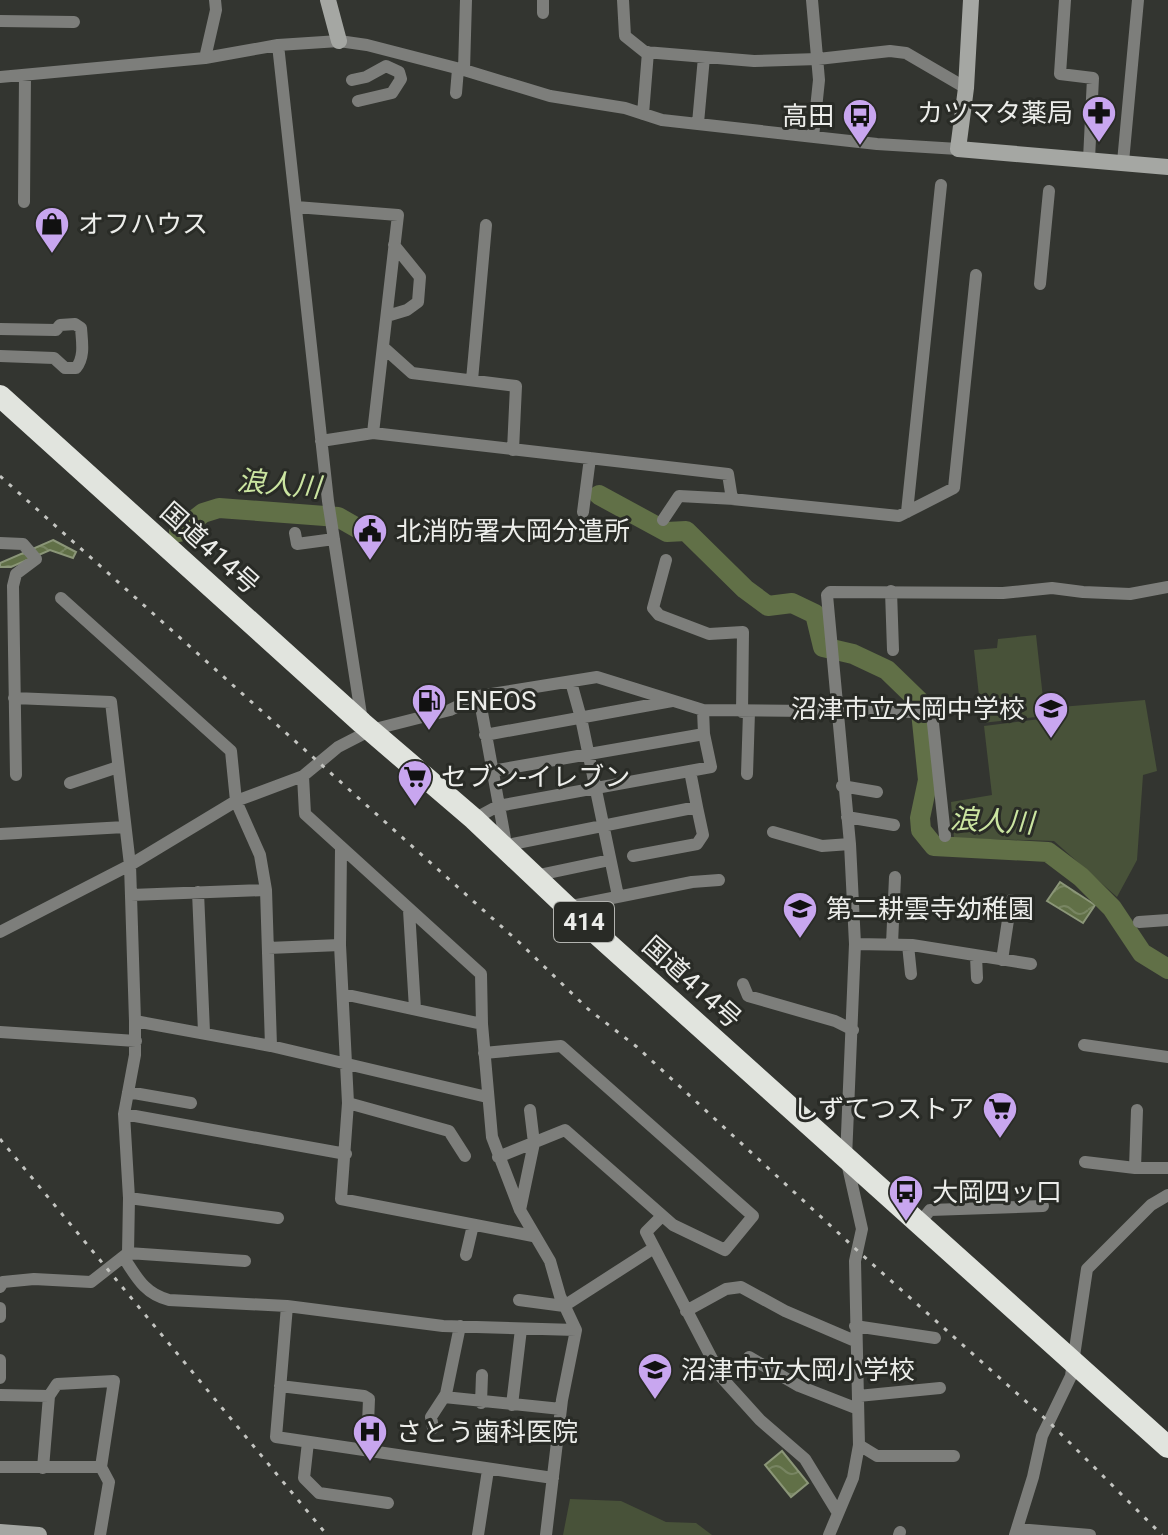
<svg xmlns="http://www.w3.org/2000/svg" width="1168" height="1535" font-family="Roboto,'Noto Sans JP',sans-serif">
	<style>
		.pitch { fill: #485239 }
		.water { fill: url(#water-waves); stroke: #8b9678; stroke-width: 2 }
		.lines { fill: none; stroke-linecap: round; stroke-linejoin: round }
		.river { stroke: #617047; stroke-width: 20 }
		.street { stroke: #7d7e7b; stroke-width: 12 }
		.secondary { stroke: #a5a7a3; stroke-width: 16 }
		.highway { stroke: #e1e4de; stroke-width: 22 }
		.rail { stroke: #c3c4c0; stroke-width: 3; stroke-dasharray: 4 8; stroke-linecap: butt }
		.labels { text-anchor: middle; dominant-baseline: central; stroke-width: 6; stroke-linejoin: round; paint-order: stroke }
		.shield { fill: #292b26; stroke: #b2b3af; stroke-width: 2 }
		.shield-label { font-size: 24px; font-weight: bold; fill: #ecedea }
		.poi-label { font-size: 26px; fill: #ecedea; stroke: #292b26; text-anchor: start }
		.street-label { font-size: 26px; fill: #ecedea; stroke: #292b26 }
		.water-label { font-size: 28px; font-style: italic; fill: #cbe5a1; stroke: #292b26 }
	</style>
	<defs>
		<pattern id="water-waves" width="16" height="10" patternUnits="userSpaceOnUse" patternTransform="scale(2)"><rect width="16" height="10" fill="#617047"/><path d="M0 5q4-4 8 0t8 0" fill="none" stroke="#788562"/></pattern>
	</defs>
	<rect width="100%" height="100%" fill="#333530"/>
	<path class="pitch" d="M1036 635 1045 716 982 723 974 650 997 648 998 639Z
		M1145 700 1157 771 1143 775 1137 860 1117 897 1054 841 954 838 951 802 992 795 984 726 1048 718V708Z
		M570 1499 621 1501 666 1522 696 1523 712 1535H563Z"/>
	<path class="water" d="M53 540 76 552 73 558 50 550 11 567H0V563Z
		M1060 882 1095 905 1083 923 1047 901Z
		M782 1451 808 1483 791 1497 765 1465Z"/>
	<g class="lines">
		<path class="river" d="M599 495 667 532 686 531 745 589 768 606 792 603 815 614 823 647 853 654 887 670 920 702 928 780 920 818 921 830 934 846 1048 852 1081 877 1112 908 1142 953 1168 969
			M179 532 203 513 219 508 338 517 359 529 377 534"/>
		<path class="street" d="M623 0 625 36 645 52 754 61 818 59 890 51 906 53 966 88
			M812 0 819 80 813 137
			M1065 0 1060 74 1093 78 1089 159
			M543 13V0
			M0 21 74 22
			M278 45 328 501 362 721
			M205 58 216 10 215 0
			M464 70 466 0
			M0 77 205 58 278 45 339 41 367 45 464 70 550 96 625 108 662 120 877 144 958 149
			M352 80 366 77 386 66 399 72 401 79 392 93 358 101
			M456 93 458 69
			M643 114 648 52
			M698 123 704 57
			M1123 162 1138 0
			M24 202 25 75
			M296 207 398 215 373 433 728 474 732 499 899 516 954 488 976 275
			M1040 284 1049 191
			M387 316 407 310 418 302 420 277 394 245
			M0 329 56 330 60 325 75 324 81 328C82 342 85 357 76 368H65L54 358 0 356
			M383 347 412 373 516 386 513 450
			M472 380 486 225
			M321 441 373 433
			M583 512 590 458
			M907 512 941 185
			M663 520 679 496 735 499
			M295 533 297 544 334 539
			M0 543 23 544 36 559 16 574 13 586 16 775
			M666 560 653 608 659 615 709 634 743 632 742 712
			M891 591 893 650
			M61 598 231 751 236 801 260 855 266 890 271 1046
			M571 682 581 718 618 896
			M479 696 506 844
			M485 735 672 701
			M492 771 704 734
			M690 771 697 807
			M747 774 749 712
			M303 776 305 814 481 974 482 1024 492 1137 520 1210 550 1261 560 1296 576 1330 562 1400 546 1535
			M70 783 118 767
			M842 786 877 792
			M847 817 894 825
			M474 819 498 806 711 767 704 734 703 710
			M773 832 822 846 850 844
			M0 834 125 827
			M503 846 697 807 703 835 697 844 633 856
			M341 848 340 945 348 1103 341 1199 533 1236
			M534 876 610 860
			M198 892 204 1032
			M131 895 266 890
			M567 907 692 882 719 880
			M409 910 415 1009
			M1139 922 1168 920
			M0 932 130 865 236 801 303 776 338 747 371 730 450 710 479 696 597 677 703 710 913 712 932 714 945 836
			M855 944 912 945 1031 964
			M892 944 895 877
			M908 945 911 974
			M268 948 340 945
			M976 956 977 978
			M1002 960 1011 900
			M743 984 748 996 835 1021 853 1030
			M343 994 482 1024
			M135 1021 271 1046 487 1097
			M0 1032 136 1041
			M1084 1045 1168 1057
			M484 1053 561 1046 753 1216 725 1250 673 1225 565 1130 498 1157
			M128 1092 191 1103
			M348 1103 449 1131 465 1156
			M124 1114 346 1154
			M1085 1162 1135 1168H1168
			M1135 1168 1137 1110
			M129 1198 278 1218
			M520 1210 534 1143 530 1110
			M662 1216 646 1232 722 1378 760 1420 805 1459 838 1513
			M919 1224 930 1210 1043 1206
			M128 1253 245 1261
			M466 1255 473 1225
			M124 1258C137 1278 145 1294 169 1300L287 1306 443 1326 576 1330
			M0 1287 3 1282 34 1279 91 1282 128 1253 129 1198 124 1114 135 1055V1021L130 865 111 702 14 698
			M519 1300 564 1306 654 1248
			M287 1306 276 1437 553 1478
			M0 1308V1317
			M686 1311 726 1289 741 1287 785 1311 855 1341
			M855 1326 935 1338
			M749 1357 799 1386 858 1409
			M0 1360V1378
			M280 1386 364 1396 369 1399 367 1449
			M0 1395 49 1396 57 1384 114 1381 101 1467H0
			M858 1396 940 1388
			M444 1397 561 1409
			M481 1403 482 1375
			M512 1405 521 1329
			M433 1428 431 1417 446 1394 460 1326
			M308 1442 304 1478 319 1493 388 1503
			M859 1445 877 1456H954
			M43 1468 49 1396
			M1017 1529 1090 1535
			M100 1535 109 1482 101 1467
			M478 1535 488 1470
			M829 1535 853 1478 859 1445 855 1261 862 1229 846 1158 855 944 850 844 827 595 830 592 1003 593 1052 588 1083 592 1130 594 1168 587
			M899 1535 900 1532
			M1015 1535 1033 1477 1042 1436 1071 1376 1087 1269 1151 1205 1168 1195"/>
		<path class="secondary" d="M328 0 339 41
			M971 0 966 88 958 149 1168 167
			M0 1532 39 1535"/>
		<path class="highway" d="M0 396 362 723 474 819 567 907 1168 1447"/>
		<path class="rail" d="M0 476 521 944 588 1009 637 1047 859 1252 1050 1423 1162 1535
			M0 1139 327 1535"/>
	</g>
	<defs>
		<symbol id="pharmacy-pin" viewBox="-11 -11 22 30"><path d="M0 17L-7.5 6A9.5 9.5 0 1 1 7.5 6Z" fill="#c8a6ef" stroke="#292b26"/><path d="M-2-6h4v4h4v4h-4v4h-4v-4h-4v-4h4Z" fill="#111"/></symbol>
		<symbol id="bus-pin" viewBox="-11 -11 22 30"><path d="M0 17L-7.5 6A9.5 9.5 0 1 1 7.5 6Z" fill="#c8a6ef" stroke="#292b26"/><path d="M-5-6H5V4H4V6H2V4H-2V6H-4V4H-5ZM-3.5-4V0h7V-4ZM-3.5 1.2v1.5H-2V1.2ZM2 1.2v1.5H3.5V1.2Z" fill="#111"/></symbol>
		<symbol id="shop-pin" viewBox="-11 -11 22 30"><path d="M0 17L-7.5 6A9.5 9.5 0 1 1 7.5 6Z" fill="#c8a6ef" stroke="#292b26"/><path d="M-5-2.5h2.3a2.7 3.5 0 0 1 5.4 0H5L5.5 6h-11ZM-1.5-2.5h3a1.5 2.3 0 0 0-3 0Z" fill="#111"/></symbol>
		<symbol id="civic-pin" viewBox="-11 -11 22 30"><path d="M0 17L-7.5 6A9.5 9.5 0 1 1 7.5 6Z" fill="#c8a6ef" stroke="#292b26"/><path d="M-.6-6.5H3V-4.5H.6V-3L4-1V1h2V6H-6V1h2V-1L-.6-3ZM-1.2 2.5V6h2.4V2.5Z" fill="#111"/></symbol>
		<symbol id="fuel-pin" viewBox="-11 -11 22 30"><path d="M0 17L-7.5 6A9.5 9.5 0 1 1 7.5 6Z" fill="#c8a6ef" stroke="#292b26"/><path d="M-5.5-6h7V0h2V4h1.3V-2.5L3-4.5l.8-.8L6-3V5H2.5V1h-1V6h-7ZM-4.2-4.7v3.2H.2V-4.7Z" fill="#111"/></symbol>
		<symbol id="school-pin" viewBox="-11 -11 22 30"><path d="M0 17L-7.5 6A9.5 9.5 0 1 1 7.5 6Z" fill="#c8a6ef" stroke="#292b26"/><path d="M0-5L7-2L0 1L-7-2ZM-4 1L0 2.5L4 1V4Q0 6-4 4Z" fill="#111"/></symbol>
		<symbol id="supermarket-pin" viewBox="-11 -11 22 30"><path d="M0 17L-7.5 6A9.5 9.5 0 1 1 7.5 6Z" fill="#c8a6ef" stroke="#292b26"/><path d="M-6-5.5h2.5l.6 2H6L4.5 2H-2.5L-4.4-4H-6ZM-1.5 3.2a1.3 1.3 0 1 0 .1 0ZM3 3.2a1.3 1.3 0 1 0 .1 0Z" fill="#111"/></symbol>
		<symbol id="hospital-pin" viewBox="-11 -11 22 30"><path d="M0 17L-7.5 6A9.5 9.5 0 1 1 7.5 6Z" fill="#c8a6ef" stroke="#292b26"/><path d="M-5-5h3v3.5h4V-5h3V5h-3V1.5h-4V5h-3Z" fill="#111"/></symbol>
	</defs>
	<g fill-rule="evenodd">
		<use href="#pharmacy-pin" x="1079" y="93" width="40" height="54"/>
		<use href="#bus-pin" x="840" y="96" width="40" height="54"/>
		<use href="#shop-pin" x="32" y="204" width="40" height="54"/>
		<use href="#civic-pin" x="350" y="511" width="40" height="54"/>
		<use href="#fuel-pin" x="409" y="681" width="40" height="54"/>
		<use href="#school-pin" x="1031" y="689" width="40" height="54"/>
		<use href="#supermarket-pin" x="395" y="757" width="40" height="54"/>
		<use href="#school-pin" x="780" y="889" width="40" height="54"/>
		<use href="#supermarket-pin" x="980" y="1089" width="40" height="54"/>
		<use href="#bus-pin" x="886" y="1172" width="40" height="54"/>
		<use href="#school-pin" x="635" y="1350" width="40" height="54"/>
		<use href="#hospital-pin" x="350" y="1412" width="40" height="54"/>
	</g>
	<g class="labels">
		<rect class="shield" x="554" y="902" width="60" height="40" rx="6"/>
		<g class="shield-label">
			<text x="584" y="922">414</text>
		</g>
		<g class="poi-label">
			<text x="1073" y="113" text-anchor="end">カツマタ薬局</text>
			<text x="834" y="116" text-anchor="end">高田</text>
			<text x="78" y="224">オフハウス</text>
			<text x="396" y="531">北消防署大岡分遣所</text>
			<text x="455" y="701">ENEOS</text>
			<text x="1025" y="709" text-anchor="end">沼津市立大岡中学校</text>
			<text x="441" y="777">セブン-イレブン</text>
			<text x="826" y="909">第二耕雲寺幼稚園</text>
			<text x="974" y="1109" text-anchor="end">しずてつストア</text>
			<text x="932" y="1192">大岡四ッ口</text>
			<text x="681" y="1370">沼津市立大岡小学校</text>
			<text x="396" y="1432">さとう歯科医院</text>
		</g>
		<g class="street-label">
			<text transform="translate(210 548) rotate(42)">国道414号</text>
			<text transform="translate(692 982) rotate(42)">国道414号</text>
		</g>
		<g class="water-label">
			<text transform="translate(279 484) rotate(5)">浪人川</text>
			<text transform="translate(992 821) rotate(3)">浪人川</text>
		</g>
	</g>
</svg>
